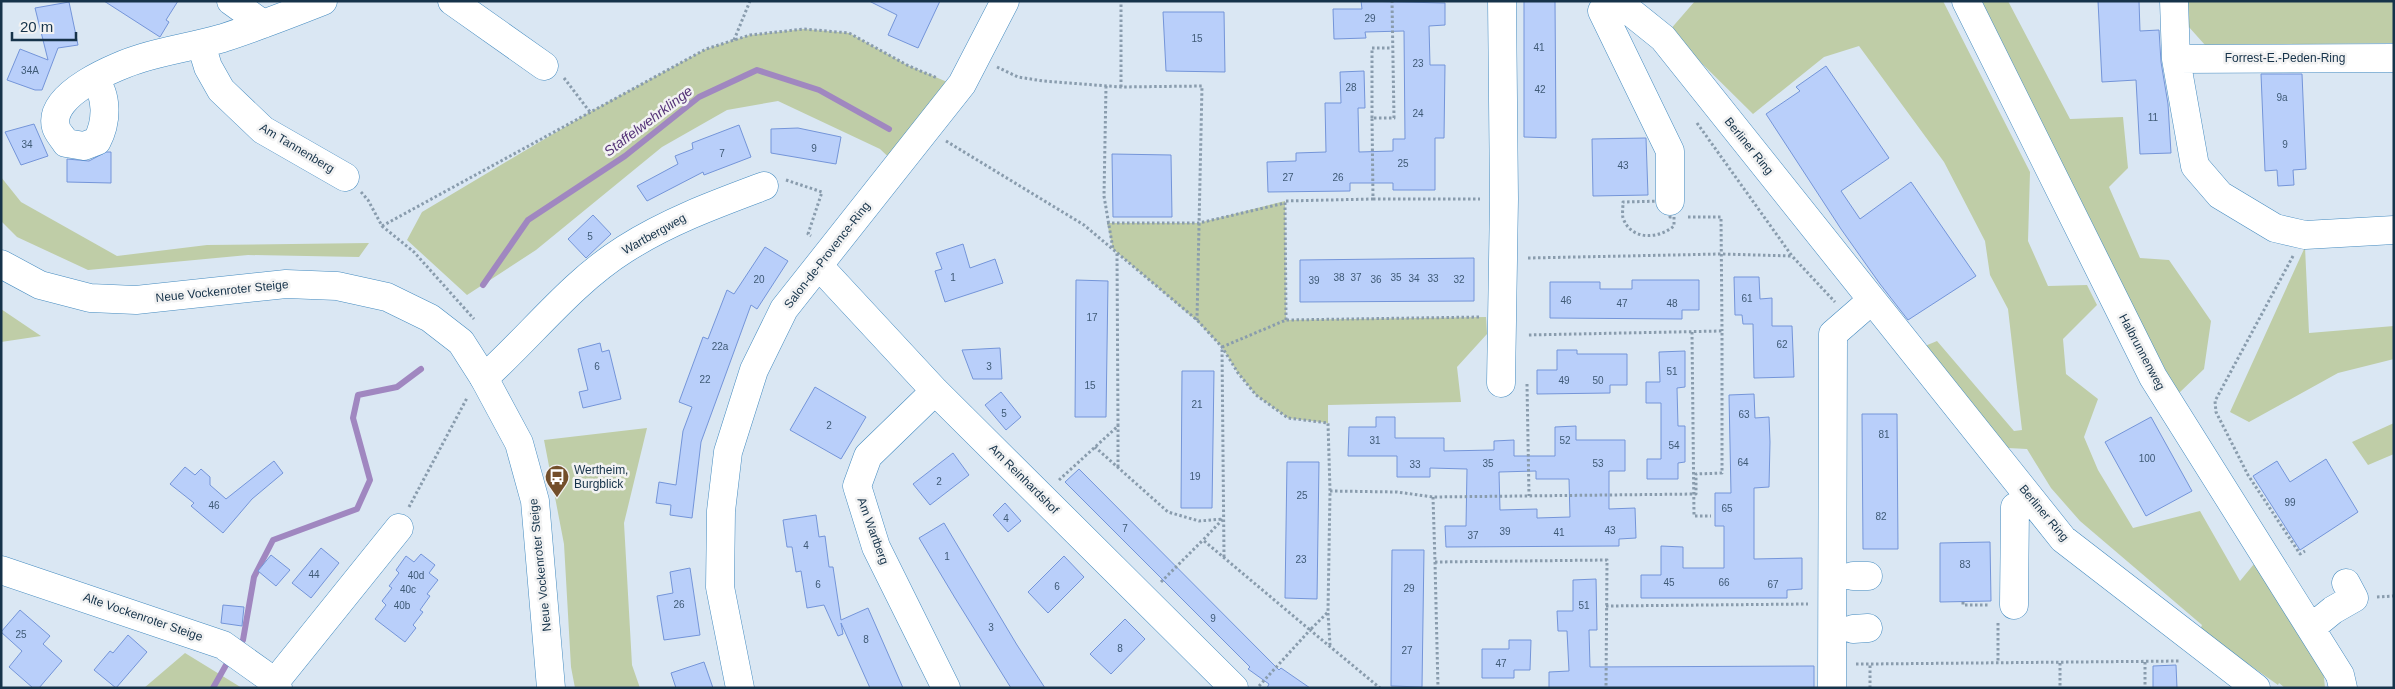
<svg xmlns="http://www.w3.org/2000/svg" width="2395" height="689" font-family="Arial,sans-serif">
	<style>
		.green { fill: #bfcda7 }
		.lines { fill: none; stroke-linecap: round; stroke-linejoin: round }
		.stream { stroke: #a087c0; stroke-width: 6 }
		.building { fill: #b9cffa; stroke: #7495d9; fill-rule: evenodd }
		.minor-casing { stroke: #448bc0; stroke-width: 29 }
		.major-casing { stroke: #448bc0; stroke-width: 29 }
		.path { stroke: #899cad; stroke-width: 3; stroke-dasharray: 2.5 2.5; stroke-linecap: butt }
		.minor { stroke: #fff; stroke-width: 28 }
		.major { stroke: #fff; stroke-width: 28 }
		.labels { text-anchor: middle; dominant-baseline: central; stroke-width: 5; stroke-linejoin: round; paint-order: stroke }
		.number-label { font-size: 10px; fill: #3f5a76 }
		.street-label { font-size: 12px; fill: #16334a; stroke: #f2f2f2 }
		.poi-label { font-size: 12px; fill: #16334a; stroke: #f2f2f2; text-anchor: start }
		.water-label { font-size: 14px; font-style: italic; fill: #553378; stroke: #f2f2f2 }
	</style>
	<rect width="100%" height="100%" fill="#dae7f3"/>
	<path class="green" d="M1695 1H1943L2030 172 2028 241 2048 286 2087 285 2097 305 2063 339 2066 374 2098 399 2084 437 2098 470 2133 528 2200 511 2240 581 2254 564 2296 620 2323 668 2325 688H2285L2279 683 2278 685 2200 630 2202 625 2080 521 2051 488 2027 449 2008 448 1925 346 1937 341 2014 431 2022 430 2008 309 1990 275 1985 241 1944 162 1859 46 1824 57 1753 114 1669 31Z
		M1980 1H2008L2070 119 2123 117 2128 168 2109 187 2140 258 2169 260 2211 321 2204 369 2178 394 2047 141Z
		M2187 1H2394V43L2205 45 2188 26Z
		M804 29 849 33 907 65 959 87 898 166 880 149 778 101 727 110 662 147 536 250 467 295 407 240 422 212 590 112 706 49 750 35Z
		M1 177 21 202 117 256 207 245 369 243 359 257 248 255 88 270 17 237 1 221Z
		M1285 201 1286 320 1486 317 1487 334 1457 367 1461 402 1328 405V423L1288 418 1256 395 1238 373 1222 347 1197 321 1113 249 1107 223H1199Z
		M2305 247 2309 333 2394 326V359L2338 373 2249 422 2230 412Z
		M1 309 41 336 1 342Z
		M2394 423V454L2368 465 2352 442Z
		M647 428 624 523 632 665 640 688H575L571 667 564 544 544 440Z
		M185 653 242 688H144Z"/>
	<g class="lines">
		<path class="stream" d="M483 285 528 220 625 156 699 97 757 70 819 90 889 129
			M237 648 243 640 254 577 273 540 357 509 370 480 353 418 358 395 397 387 421 369
			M213 688 230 658"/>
	</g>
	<path class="building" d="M104 1H178L166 20 169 22 160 37Z
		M869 1H940L918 48 888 35 897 15Z
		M1361 1 1445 3V25L1429 26 1430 65H1445L1444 138H1435V190H1393V183H1350V191L1268 192 1267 162 1296 161V153L1326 152 1325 103H1341L1340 72 1364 71 1365 108H1358L1359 152 1393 151V139H1405L1404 31 1365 32 1366 38 1334 39 1333 9H1362Z
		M1524 1H1555L1556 138 1524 137Z
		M2098 1H2139L2140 31 2159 30 2161 62 2168 104 2171 153 2140 154 2136 80 2102 82Z
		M69 2 78 45 58 48 42 90H35L7 80 20 49 48 60 35 8Z
		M1163 12H1224L1225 72 1166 71Z
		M1826 66 1889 158 1841 191 1860 219 1911 182 1976 276 1908 320 1880 284 1841 229 1766 114 1800 91 1796 87Z
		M2261 74H2302L2306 169 2293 170 2294 185 2278 186 2277 170 2265 171Z
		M34 124 48 156 21 165 5 132Z
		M739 125 751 157 704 175 703 172 647 201 637 186 678 164 675 156 693 149 692 143Z
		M798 128 841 137 836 164 771 153V129Z
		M1646 138 1648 195 1593 196 1592 139Z
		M106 152H111V183L67 182V159L89 161Z
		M1112 154 1171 155 1172 217H1113Z
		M593 215 611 234 586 258 568 239Z
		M963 244 970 268 995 259 1003 283 945 302 935 271 942 269 936 253Z
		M765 247 788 261 757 309 751 305 701 442 692 518 670 515 671 505 656 503 659 482 676 485 683 431 692 407 679 402 703 337 708 339 727 290 734 294Z
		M1474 258V301L1300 302V260Z
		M1734 277H1759L1760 299 1772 298V326H1792L1794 377 1754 378 1753 324H1743L1742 315H1735Z
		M1076 280 1108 281 1106 417H1075Z
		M1632 280H1699V310H1682V319L1550 318V282H1600V289H1632Z
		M600 343 602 352 609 350 621 399 583 408 579 392 588 390 578 349Z
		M1000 348 1002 379H973L962 350Z
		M1557 350H1577V354H1627V385H1610V393L1537 394V370H1557Z
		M1685 351V387L1677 388 1678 426H1685V462L1678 463V479H1647V459H1661V403H1646V382H1660L1659 352Z
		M1182 371H1214L1212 508H1181Z
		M815 387 866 417 841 459 790 430Z
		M1001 392 1021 417 1006 430 985 405Z
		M1754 394 1755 418 1769 417 1770 442 1769 487 1754 488V559L1802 558V589L1787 590V598H1641V575H1661V546L1683 547V568H1724V526H1715V493H1731L1729 395Z
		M1862 414H1897L1898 549H1863Z
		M1376 417H1395V438H1444V451L1494 450V441L1514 440V456H1555V427L1576 426V440H1625V471H1609V509L1635 508 1636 538 1619 539V546L1446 547 1445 526H1466L1467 469 1430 468V477H1397V456H1348L1349 427H1376ZM1536 471V479H1569L1570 517 1537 518V509L1500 510 1499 472Z
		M2151 417 2192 491 2146 516 2105 442Z
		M953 453 969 475 930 505 913 484Z
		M2326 459 2358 512 2300 550 2253 476 2277 461 2290 482Z
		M274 461 283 473 252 499 223 533 191 506 194 503 170 484 185 467 195 475 201 469 210 477V485L226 499Z
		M1287 462H1319L1317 599 1285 598Z
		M1079 469 1279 670 1281 668 1310 688H1267L1269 684 1248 669 1250 667 1065 482Z
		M1005 503 1021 521 1008 532 993 515Z
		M816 515 819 537 825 536 829 567H833L841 620 868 608 903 688H870L841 623 843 634 838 636 824 605 807 608 801 571 796 572 792 547H787L783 520Z
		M944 523 1017 645 1045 688H1011L955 598 919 538Z
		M1990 542 1991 601 1940 602V543Z
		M321 548 339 563 311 598 292 583Z
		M1392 550H1424L1422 687 1391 686Z
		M421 554 435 565 429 573 438 580 427 594 430 596 420 610 423 612 413 625 416 628 405 642 375 619 386 605 382 601 392 588 389 586 399 573 396 570 406 556 414 562Z
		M271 555 290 570 276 586 258 571Z
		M1064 556 1084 577 1048 613 1028 592Z
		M690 568 700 635 664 640 657 596 673 593 670 572Z
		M1596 579 1597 630H1589L1590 667 1814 666V688H1549V672L1569 671 1567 631H1558L1557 611H1573V580Z
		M223 605 244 607 242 626 221 623Z
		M20 610 50 636 43 644 62 661 39 688H33L9 667 22 651 1 632Z
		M1125 619 1145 639 1111 674 1090 654Z
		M128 635 147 652 116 688 94 670 110 651 113 653Z
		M1509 640H1531L1530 670H1514V678H1482V649H1509Z
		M704 662 713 688H676L671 673Z
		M2176 665 2177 688H2153V666Z"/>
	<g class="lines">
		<defs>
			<path id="minor" d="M231 1 263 24
				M452 1 544 66
				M1617 1 1663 38 2063 539 2256 688
				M1966 1 2153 377 2340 675 2343 688
				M2174 1 2176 59 2394 58
				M1602 11 1670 151V201
				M201 44 208 67 221 90 263 130 345 177
				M2176 59 2195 166 2220 195 2275 228 2305 235 2394 230
				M94 79C108 96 107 122 97 141L84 146 66 143C63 138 57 132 56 127 47 94 118 65 142 58 168 50 196 46 223 38 257 27 290 14 323 1
				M819 266 935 391 1234 688
				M484 378C531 336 571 283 625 249 669 221 716 204 764 186
				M1501 383 1504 199 1502 1
				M935 391 868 456 857 486 876 547 946 688
				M1 570 223 645 275 682 278 688
				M1853 576H1868
				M2014 605 2015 507
				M2311 628 2333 610 2354 598 2346 583
				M1853 629 1868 628
				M275 682 399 528
				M740 688 720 587 721 511 728 452 754 370 784 309 962 84 1005 1
				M1832 688 1833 334 1872 300"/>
			<path id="major" d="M1 264 40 285 90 298 136 300 286 284 337 286 387 297 430 318 461 342 484 378 519 443 535 501 551 688"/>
		</defs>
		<use href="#minor" class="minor-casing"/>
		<use href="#major" class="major-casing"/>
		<path class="path" d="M734 40 750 1
			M997 67 1018 77 1043 81 1121 87 1202 86 1197 320
			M564 78 590 112
			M1106 86 1104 196 1113 249
			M1121 87V1
			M1372 118V48H1392
			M1697 123 1792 256 1835 302
			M946 141 1084 225 1197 320 1222 347 1238 373 1256 395 1288 418 1328 423 1330 491 1328 612 1310 630 1203 540 1223 519 1199 521 1168 512 1095 447
			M786 180 822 192 808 234 811 236
			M361 192 368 200 382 226 414 252 474 319
			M1373 199H1480
			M1665 201H1670V217H1674V226C1659 239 1631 241 1623 218 1622 214 1623 207 1623 202Z
			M1688 217H1721L1722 331
			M1107 223H1199L1285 203
			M382 226 706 49 750 35 804 29 849 33 907 65 937 78
			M2293 256 2215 401 2216 412 2248 475 2300 554 2305 551
			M1528 258 1721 254 1792 256
			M1286 320 1285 201 1373 199 1372 118H1394L1392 1
			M1692 332 1694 516H1711
			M1527 384 1529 496
			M1118 467V426
			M1059 480 1118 426 1117 253
			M1330 491 1397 492 1433 497 1696 494V474L1722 473V331L1527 335
			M1433 497 1435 562 1607 560 1606 688
			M409 507 467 398
			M1224 557 1222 347 1286 320 1480 317
			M1435 562 1438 688
			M1161 582 1203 540
			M2377 597 2394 596
			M1963 602V605H1990
			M1606 606 1808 604
			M1328 613 1330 645
			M1998 623V663
			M2145 662V688
			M2060 663V688
			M1856 664H1870
			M1259 686 1310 630 1380 688
			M1870 688V664L2180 661"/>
		<use href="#minor" class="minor"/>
		<use href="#major" class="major"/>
	</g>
	<defs>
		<symbol id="bus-pin" viewBox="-11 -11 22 30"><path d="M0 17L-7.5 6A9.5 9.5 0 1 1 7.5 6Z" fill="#734e2a" stroke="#f2f2f2"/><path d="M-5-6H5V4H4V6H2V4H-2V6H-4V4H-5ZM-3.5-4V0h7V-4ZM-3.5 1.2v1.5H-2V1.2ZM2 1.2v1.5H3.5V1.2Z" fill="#fff"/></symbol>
	</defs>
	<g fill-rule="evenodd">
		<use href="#bus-pin" x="543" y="463" width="28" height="38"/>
	</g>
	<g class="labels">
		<g class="number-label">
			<text x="1370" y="18">29</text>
			<text x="1197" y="38">15</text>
			<text x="1539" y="47">41</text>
			<text x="1418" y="63">23</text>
			<text x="30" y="70">34A</text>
			<text x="1351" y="87">28</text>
			<text x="1540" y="89">42</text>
			<text x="2282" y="97">9a</text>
			<text x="1418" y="113">24</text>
			<text x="2153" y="117">11</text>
			<text x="27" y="144">34</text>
			<text x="2285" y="144">9</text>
			<text x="814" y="148">9</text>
			<text x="722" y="153">7</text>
			<text x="1403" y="163">25</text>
			<text x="1623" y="165">43</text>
			<text x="1288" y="177">27</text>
			<text x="1338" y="177">26</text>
			<text x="590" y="236">5</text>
			<text x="953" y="277">1</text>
			<text x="1339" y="277">38</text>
			<text x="1356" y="277">37</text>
			<text x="1396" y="277">35</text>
			<text x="1414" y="278">34</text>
			<text x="1433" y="278">33</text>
			<text x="759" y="279">20</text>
			<text x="1376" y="279">36</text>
			<text x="1459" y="279">32</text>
			<text x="1314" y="280">39</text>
			<text x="1747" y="298">61</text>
			<text x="1566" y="300">46</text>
			<text x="1622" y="303">47</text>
			<text x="1672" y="303">48</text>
			<text x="1092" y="317">17</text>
			<text x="1782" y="344">62</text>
			<text x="720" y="346">22a</text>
			<text x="597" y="366">6</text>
			<text x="989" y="366">3</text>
			<text x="1672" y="371">51</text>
			<text x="705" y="379">22</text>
			<text x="1564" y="380">49</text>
			<text x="1598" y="380">50</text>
			<text x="1090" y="385">15</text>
			<text x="1197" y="404">21</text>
			<text x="1004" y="413">5</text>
			<text x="1744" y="414">63</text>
			<text x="829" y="425">2</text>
			<text x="1884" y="434">81</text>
			<text x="1375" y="440">31</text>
			<text x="1565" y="440">52</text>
			<text x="1674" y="445">54</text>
			<text x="2147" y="458">100</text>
			<text x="1743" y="462">64</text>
			<text x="1488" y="463">35</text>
			<text x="1598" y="463">53</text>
			<text x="1415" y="464">33</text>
			<text x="1195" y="476">19</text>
			<text x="939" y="481">2</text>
			<text x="1302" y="495">25</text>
			<text x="2290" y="502">99</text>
			<text x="214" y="505">46</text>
			<text x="1727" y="508">65</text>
			<text x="1881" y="516">82</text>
			<text x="1006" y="518">4</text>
			<text x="1125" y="528">7</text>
			<text x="1610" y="530">43</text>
			<text x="1505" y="531">39</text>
			<text x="1559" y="532">41</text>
			<text x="1473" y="535">37</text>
			<text x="806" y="545">4</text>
			<text x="947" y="556">1</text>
			<text x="1301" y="559">23</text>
			<text x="1965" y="564">83</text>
			<text x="314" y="574">44</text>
			<text x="416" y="575">40d</text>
			<text x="1669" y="582">45</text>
			<text x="1724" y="582">66</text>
			<text x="818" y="584">6</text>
			<text x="1773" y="584">67</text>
			<text x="1057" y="586">6</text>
			<text x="1409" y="588">29</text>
			<text x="408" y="589">40c</text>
			<text x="679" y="604">26</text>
			<text x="402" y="605">40b</text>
			<text x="1584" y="605">51</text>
			<text x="1213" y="618">9</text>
			<text x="991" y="627">3</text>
			<text x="21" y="634">25</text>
			<text x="866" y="639">8</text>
			<text x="1120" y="648">8</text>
			<text x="1407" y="650">27</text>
			<text x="1501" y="663">47</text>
		</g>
		<g class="street-label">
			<text x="2285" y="58">Forrest-E.-Peden-Ring</text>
			<text transform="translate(1749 146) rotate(51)">Berliner Ring</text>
			<text transform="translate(297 148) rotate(31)">Am Tannenberg</text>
			<text transform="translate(654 234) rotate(-29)">Wartbergweg</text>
			<text transform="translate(827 255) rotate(-52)">Salon-de-Provence-Ring</text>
			<text transform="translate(222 291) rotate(-6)">Neue Vockenroter Steige</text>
			<text transform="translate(2142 352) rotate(62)">Halbrunnenweg</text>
			<text transform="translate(1024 479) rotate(45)">Am Reinhardshof</text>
			<text transform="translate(2044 513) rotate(50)">Berliner Ring</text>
			<text transform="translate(873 531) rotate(70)">Am Wartberg</text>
			<text transform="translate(540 565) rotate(-96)">Neue Vockenroter Steige</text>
			<text transform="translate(143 617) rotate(19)">Alte Vockenroter Steige</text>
		</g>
		<g class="poi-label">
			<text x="574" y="470">Wertheim,<tspan x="574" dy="14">Burgblick</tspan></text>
		</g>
		<g class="water-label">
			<text transform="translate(648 121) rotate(-37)">Staffelwehrklinge</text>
		</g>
	</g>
	<rect width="2395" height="689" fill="none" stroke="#16334a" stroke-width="5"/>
	<path d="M12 32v8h64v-8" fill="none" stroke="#16334a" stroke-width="2.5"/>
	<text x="20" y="32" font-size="15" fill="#16334a" stroke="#f2f2f2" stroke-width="4" paint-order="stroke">20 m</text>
</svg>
